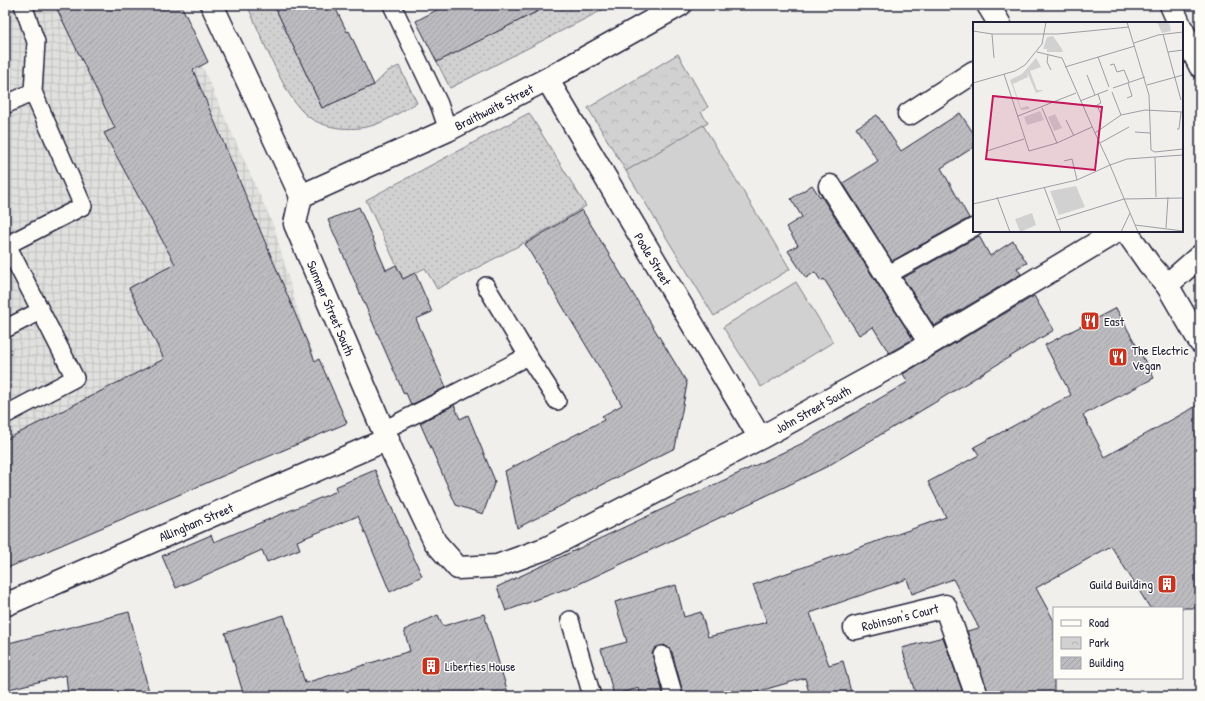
<svg xmlns="http://www.w3.org/2000/svg" width="1205" height="701" font-family="'Patrick Hand',sans-serif">
	<style>
		.industrial { fill: url(#industrial-grid) }
		.grass { fill: url(#grass-dots); stroke: #7a7a86 }
		.park { fill: url(#park-crowns); stroke: #7a7a86 }
		.pitch { fill: #d2d1d1; stroke: #7a7a86 }
		.building { fill: url(#building-hatch); stroke: #22223b }
		.lines { fill: none; stroke-linecap: round; stroke-linejoin: round }
		.lane-casing { stroke: #22223b; stroke-width: 20 }
		.street-casing { stroke: #22223b; stroke-width: 25 }
		.secondary-casing { stroke: #22223b; stroke-width: 25 }
		.lane { stroke: #fdfcf7; stroke-width: 17 }
		.street { stroke: #fdfcf7; stroke-width: 22 }
		.secondary { stroke: #fdfcf7; stroke-width: 22 }
		.labels { text-anchor: middle; dominant-baseline: central; stroke-width: 3; stroke-linejoin: round; paint-order: stroke }
		.street-label { font-size: 13px; fill: #22223b; stroke: #fdfcf7 }
		.poi-label { font-size: 13px; fill: #22223b; stroke: #fdfcf7; text-anchor: start }
		.inset-road { fill: none; stroke: #9e9da5; stroke-width: 1 }
		.view { fill: #c2185b; fill-opacity: 0.15; stroke: #c2185b; stroke-width: 2 }
		.inset-edge { fill: none; stroke: #22223b; stroke-width: 2 }
	</style>
	<defs>
		<pattern id="industrial-grid" width="8" height="8" patternUnits="userSpaceOnUse"><rect width="8" height="8" fill="#e0e0df"/><path d="M0 4h8M4 0v8" fill="none" stroke="#c0c0c0"/></pattern>
		<pattern id="grass-dots" width="8" height="8" patternUnits="userSpaceOnUse"><rect width="8" height="8" fill="#d2d1d1"/><path d="M2 2h.1M6 6h.1" fill="none" stroke="#b4b3b4" stroke-width="1.8" stroke-linecap="round"/></pattern>
		<pattern id="park-crowns" width="20" height="18" patternUnits="userSpaceOnUse"><rect width="20" height="18" fill="#d2d1d1"/><path d="M2 6a3 3 0 1 1 6 0M12 15a3 3 0 1 1 6 0" fill="none" stroke="#b4b3b4"/></pattern>
		<pattern id="building-hatch" width="6" height="6" patternUnits="userSpaceOnUse"><rect width="6" height="6" fill="#bcbcc0"/><path d="M-1 1l2-2M0 6l6-6M5 7l2-2" fill="none" stroke="#a1a1a6"/></pattern>
	</defs>
	<rect width="100%" height="100%" fill="#f0efec"/>
	<filter id="ink" filterUnits="userSpaceOnUse"><feTurbulence type="fractalNoise" baseFrequency=".025" numOctaves="2"/><feDisplacementMap in="SourceGraphic" scale="8" xChannelSelector="R" yChannelSelector="G"/><feConvolveMatrix kernelMatrix="1 2 1 2 8 2 1 2 1" color-interpolation-filters="sRGB"/></filter>
	<g filter="url(#ink)">
		<path class="industrial" d="M5 5H181L208 62 202 66 274 227 305 336 314 354 247 386 5 491Z"/>
		<path class="grass" d="M247 5H274L322 108 374 85 388 71 399 66 417 103C403 110 389 120 374 125 353 132 320 129 304 113 283 94 260 32 247 5Z
			M550 5H612L450 88 437 62Z
			M529 113 586 206 524 243 437 289 425 268 403 279 366 200Z"/>
		<path class="park" d="M678 54 708 107 701 112 708 123 626 171 588 108Z"/>
		<path class="pitch" d="M703 125 790 269 714 316 626 171Z
			M796 282 833 342 761 387 723 327Z"/>
		<path class="building" d="M55 5H181L208 62 193 70 315 361 319 359 347 423 5 569V440L164 359 129 288 175 264 104 133 115 128Z
			M274 5H334L347 32 349 31 374 85 322 108Z
			M446 5H550L437 62 416 21Z
			M960 113 974 134V147L941 168 969 218 892 261 843 183 878 161 856 128 877 115 901 151Z
			M812 185 820 197 821 196 913 339 889 353 873 327 859 335 824 279 821 281 815 272 806 278 788 251 798 245 786 227 802 217 791 199Z
			M359 207 386 270 396 265 403 279 415 273 432 312 416 319 446 387 411 405 406 393 404 394 328 220Z
			M582 210 686 381 687 384 675 448 517 528 505 471 604 420 602 416 622 405 525 244Z
			M979 236 990 256 1013 241 1027 263 1017 268 1021 274 934 326 903 278Z
			M1034 296 1054 330 929 406 826 467 772 493 566 590 565 589 506 611 497 587 803 443 908 382 903 374Z
			M1116 308 1154 378 1083 415 1105 457 1200 404V608H1150L1111 546 1036 588 1054 621V696H989L967 631 979 628 953 579 912 594 907 579 810 613 829 665 843 661 852 696H810L805 678 742 696H684L672 652 669 648 664 645 655 648 652 653 664 696H641L639 688 614 695 601 649 627 642 615 602 676 585 684 617 701 612 708 637 740 629 767 622 753 585 946 517 928 482 979 455 974 447 1071 395 1045 345Z
			M454 405 460 419 468 415 495 481 483 514 456 505 420 423Z
			M375 470 422 576 390 592 358 516 297 541 300 549 267 562 262 550 176 588 162 556 211 535 214 542 337 491 335 487Z
			M129 612 150 696H68L66 675 5 690V644Z
			M484 614 509 696H244L225 633 284 615 305 683 410 651 404 630 438 615 443 626Z
			M943 637 964 696H916L902 648Z"/>
		<g class="lines">
			<defs>
				<path id="lane" d="M392 5 439 104 448 130
					M5 105 33 92
					M5 240 7 245 83 206 33 92 36 42 23 5
					M887 275 974 227
					M5 329 40 311
					M528 356 557 401
					M5 415 75 378 7 245
					M384 430 528 356 486 286
					M570 620 592 696
					M662 655 674 696"/>
				<path id="street" d="M212 5 301 196 295 224 392 451 435 542 458 568 497 566 547 548 760 438 904 359 1117 231
					M988 5 999 23
					M1171 5 1179 23
					M1182 29 1200 66
					M547 79 760 438
					M909 114 974 72
					M830 186 930 343
					M301 196 448 130 547 79 680 5
					M1126 231 1149 264 1167 285
					M5 605 388 439
					M855 628 945 606 977 696"/>
				<path id="secondary" d="M1200 256 1167 285 1200 342"/>
			</defs>
			<use href="#lane" class="lane-casing"/>
			<use href="#street" class="street-casing"/>
			<use href="#secondary" class="secondary-casing"/>
			<use href="#lane" class="lane"/>
			<use href="#street" class="street"/>
			<use href="#secondary" class="secondary"/>
		</g>
	</g>
	<defs>
		<symbol id="restaurant-square" viewBox="-11 -11 22 22"><rect x="-9" y="-9" width="18" height="18" rx="4" fill="#c8321e" stroke="#fdfcf7"/><path d="M-5-6h1v4h1v-4h1v4h1v-4h1v5L-1.5 .5V6h-2V.5L-5-1ZM5-6V6H3V1.5H1.5Q1.5-4 5-6Z" fill="#fff"/></symbol>
		<symbol id="building-square" viewBox="-11 -11 22 22"><rect x="-9" y="-9" width="18" height="18" rx="4" fill="#c8321e" stroke="#fdfcf7"/><path d="M-4-6H4V6H1V3H-1V6H-4ZM-2.5-4.3h1.7v1.8h-1.7ZM.8-4.3h1.7v1.8H.8ZM-2.5-1h1.7V.8h-1.7ZM.8-1h1.7V.8H.8Z" fill="#fff"/></symbol>
	</defs>
	<g fill-rule="evenodd">
		<use href="#restaurant-square" x="1079" y="310" width="22" height="22"/>
		<use href="#restaurant-square" x="1107" y="346" width="22" height="22"/>
		<use href="#building-square" x="1156" y="573" width="22" height="22"/>
		<use href="#building-square" x="420" y="655" width="22" height="22"/>
	</g>
	<g class="labels">
		<g class="street-label">
			<text transform="translate(494 107) rotate(-27)">Braithwaite Street</text>
			<text transform="translate(653 259) rotate(59)">Poole Street</text>
			<text transform="translate(331 308) rotate(67)">Summer Street South</text>
			<text transform="translate(813 409) rotate(-29)">John Street South</text>
			<text transform="translate(196 522) rotate(-23)">Allingham Street</text>
			<text transform="translate(900 617) rotate(-14)">Robinson's Court</text>
		</g>
		<g class="poi-label">
			<text x="1104" y="321">East</text>
			<text x="1132" y="350">The Electric<tspan x="1132" dy="15">Vegan</tspan></text>
			<text x="1153" y="584" text-anchor="end">Guild Building</text>
			<text x="445" y="666">Liberties House</text>
		</g>
	</g>
	<g transform="translate(973 22)">
		<rect width="210" height="210" fill="#f0efec"/>
		<path d="M80 14 89 27 90 30H74V27H70L74 15ZM63 36 68 45 57 49 64 68H71L63 71 54 50 55 55 40 62 48 86 55 84 57 87 48 88 37 58 49 52ZM67 89 71 98 54 103 51 95ZM59 191 63 203 47 210 42 197Z" fill="#d2d1d1"/>
		<path d="M103 164 112 185 86 193 77 169Z" fill="#d2d1d1"/>
		<path d="M184 0H196L198 9 189 11ZM82 92 89 106 81 109 75 95Z" fill="#d2d1d1"/>
		<path class="inset-road" d="M154 0 176 73 178 128 182 130 210 127M0 9 19 12H85L156 5M19 12 21 36M190 12 208 78M161 21 185 13 210 10M64 30 89 36 122 111M195 30 210 28M75 33 74 40 78 48M125 35 136 65M137 43 141 42 144 50 151 48 156 60M92 45 162 24M31 52 56 129 84 121 119 105M114 53 122 73M0 61 42 49 52 43 69 22 73 0M174 63 210 53M140 66 172 55M139 70 148 93M125 72 128 81 124 83 129 95M154 76 159 74 155 61M107 79 135 68M69 86 84 121M45 94 103 71M93 98 101 114M204 107H206L208 90M162 110 177 111M127 121 156 105M14 129 51 117M182 135 183 175M91 139 99 137 104 158M71 165 88 210M24 175 37 210M0 182 104 158 137 143 122 111 148 93 172 88 210 90M84 198 151 177 210 176M162 203 210 209M193 206 195 175M148 210 157 191M165 210 137 143 154 137 210 133"/>
		<path class="view" d="M20 74 129 85 122 148 13 137Z"/>
		<rect width="210" height="210" class="inset-edge"/>
	</g>
	<rect width="1205" height="701" fill="none" stroke="#fdfcf7" stroke-width="20"/>
	<rect x="10" y="10" width="1185" height="681" fill="none" stroke="#22223b" stroke-width="1.5" filter="url(#ink)"/>
	<rect x="1053" y="607" width="130" height="72" fill="#fdfcf7" stroke="#a5a5ac"/>
	<rect x="1061" y="620" width="20" height="6" fill="#fdfcf7" stroke="#a5a5ac"/>
	<text x="1089" y="627" font-size="12" fill="#22223b">Road</text>
	<rect x="1061" y="637" width="20" height="12" fill="url(#park-crowns)" stroke="#a5a5ac"/>
	<text x="1089" y="647" font-size="12" fill="#22223b">Park</text>
	<rect x="1061" y="657" width="20" height="12" fill="url(#building-hatch)" stroke="#a5a5ac"/>
	<text x="1089" y="667" font-size="12" fill="#22223b">Building</text>
</svg>
